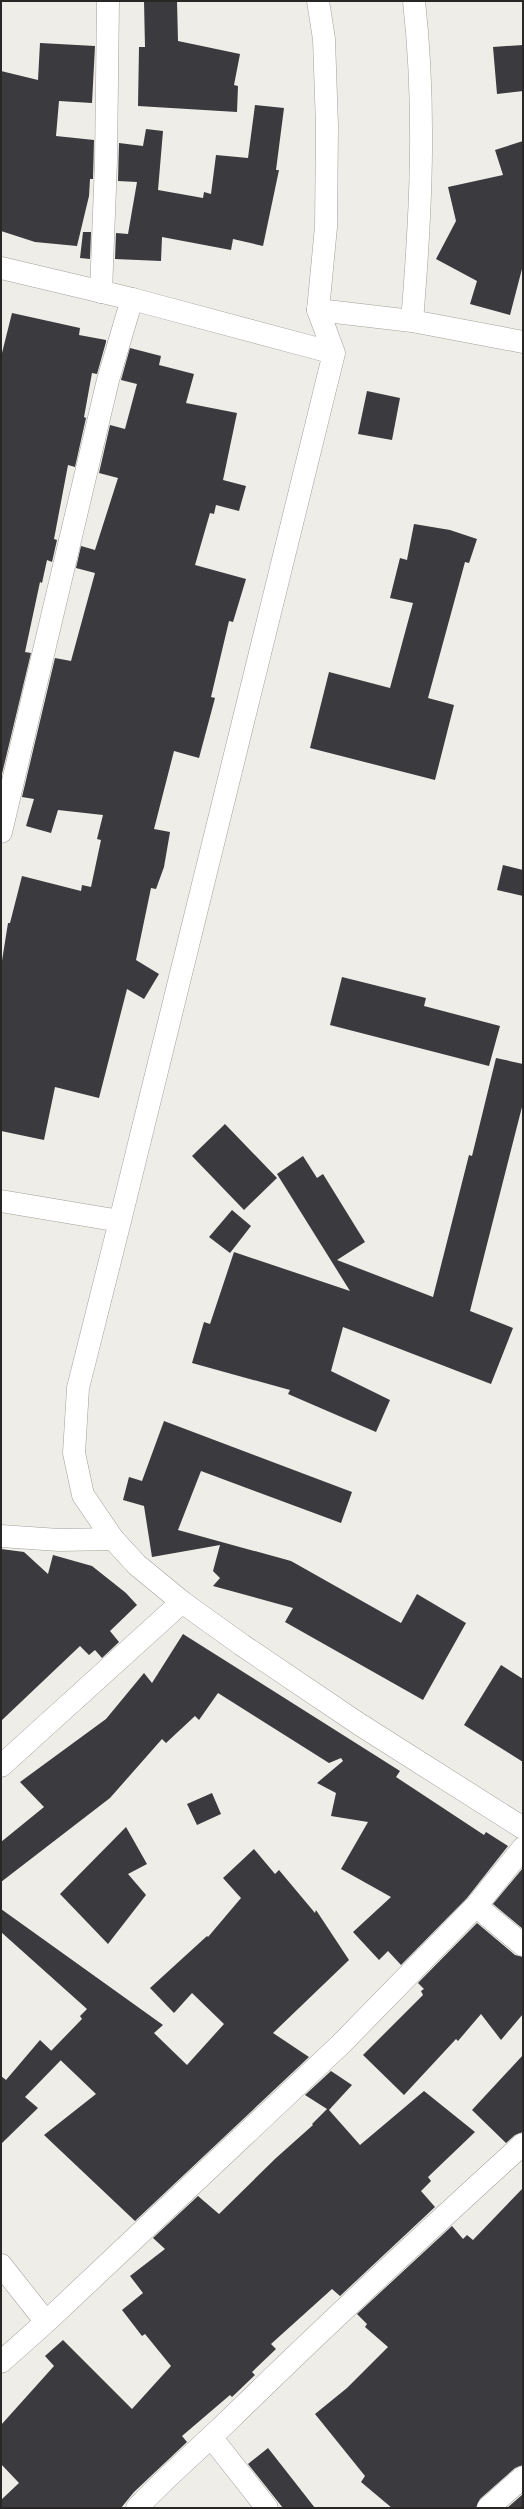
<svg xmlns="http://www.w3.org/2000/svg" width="524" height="2509" font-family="'Public Sans',sans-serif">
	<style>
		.building { fill: #3a3a3f }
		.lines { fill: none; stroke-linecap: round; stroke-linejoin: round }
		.minor-casing { stroke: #a3a09b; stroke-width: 23 }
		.tertiary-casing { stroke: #a3a09b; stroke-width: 23 }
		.minor { stroke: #fff; stroke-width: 22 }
		.tertiary { stroke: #fff; stroke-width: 22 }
	</style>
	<rect width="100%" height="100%" fill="#efede7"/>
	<path class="building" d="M144 1H177L178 41 240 54 234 85 238 86 237 112 138 106 139 47H145Z
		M40 43 95 46 92 103 59 101 56 136 94 140 93 179H90L89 196 77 246 35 242 1 231V71L38 80Z
		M523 45V91L497 94 493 47Z
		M255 105 284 108 276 170H279L263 246 233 239 231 250 162 237 161 261 115 259 116 233 128 234 137 182 118 181 119 143 143 146 146 129 163 131 158 190 203 198 204 192 211 194 216 155 248 158Z
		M523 141V265L510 315 470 304 477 281 436 259 456 221 448 187 503 175 495 150Z
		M83 232H91L90 259 80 258Z
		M12 313 80 328 79 335 106 340V342L97 374 92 373 84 417 86 418 75 467 68 465 54 539 57 540 52 562 47 560 42 583 40 582 25 652 31 653 1 778V357Z
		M130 348 161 356 159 365 194 374 186 403 237 413 223 480 246 486 239 511 216 505 214 514 210 513 195 565 246 579 233 622 229 621 211 697 215 698 199 758 174 751 154 829 170 832 164 867 156 889 151 888 136 960 159 974 144 999 127 989 99 1098 55 1087 44 1140 1 1131V967L8 923H10L22 876 81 891 82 885 91 887 101 840 97 839 103 815 58 810 51 833 26 826 34 799 22 797 55 658 71 661 95 573 76 568 81 546 95 550 118 478 99 473 110 425 125 429 137 384 121 380Z
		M367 391 400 398 392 440 358 434Z
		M414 524 450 530 477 539 469 563 465 562 428 698 454 705 435 780 310 748 329 672 390 688 413 603 390 598 400 558 407 560Z
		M503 865 523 870V896L497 890Z
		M342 977 426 998 424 1006 500 1026 489 1066 330 1025Z
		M496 1058 523 1064V1103L470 1311 513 1328 491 1384 343 1327 331 1371 390 1400 376 1432 288 1394 290 1390 192 1363 204 1322 210 1324 234 1252 350 1291 277 1174 303 1156 317 1178 323 1174 365 1242 337 1260 433 1297 469 1155 472 1156Z
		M225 1124 277 1178 244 1210 192 1156Z
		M232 1210 251 1226 230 1253 209 1237Z
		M164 1421 352 1492 341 1523 201 1471 178 1530 291 1561 401 1623 417 1594 466 1623 423 1700 285 1622 293 1608 213 1586 220 1578 213 1571 220 1545 152 1557 144 1506 123 1500 129 1477 142 1481Z
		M1 1549 24 1552 48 1574 53 1555 92 1566 126 1593 137 1605 110 1631 119 1642 102 1658 95 1650 89 1655 80 1646 1 1721Z
		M183 1634 400 1771 396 1777 484 1835 486 1832 508 1846 467 1898 401 1965 388 1951 379 1960 353 1932 391 1897 341 1869 368 1822 331 1816 336 1793 317 1783 343 1761 341 1758 329 1763 218 1693 199 1720 195 1716 166 1743 162 1739 110 1798 1 1882V1842L44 1807 20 1782 106 1719 144 1673 152 1683Z
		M501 1665 523 1679V1762L464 1725Z
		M212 1793 221 1814 197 1825 187 1804Z
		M126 1827 147 1864 128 1874 146 1895 108 1944 60 1894Z
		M254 1849 275 1874 279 1870 315 1913 316 1910 349 1960 273 2033 309 2057 135 2221 44 2135 96 2094 51 2051 82 2019 80 2016 87 2009 1 1932V1909L163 2025 154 2033 187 2065 224 2024 192 1993 174 2013 150 1988 207 1936 208 1937 241 1898 223 1878Z
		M523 1868V1929L493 1904Z
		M477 1923 515 1955 523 1957V2014L501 2040 481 2014 458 2041 456 2039 404 2095 363 2055 423 1995 421 1991 424 1989 418 1983Z
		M40 2040 61 2060 25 2097 38 2108 1 2144V2076L6 2080Z
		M523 2055V2132L515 2135 506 2143 472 2110Z
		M331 2071 352 2085 329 2110 360 2145 424 2091 475 2132 428 2177 431 2181 421 2191 435 2207 340 2296 332 2289 271 2344 276 2349 252 2372 255 2375 232 2397 230 2395 182 2436 187 2442 134 2492 121 2508H1V2500L19 2483 1 2464V2425L54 2366 45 2356 63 2340 132 2409 171 2366 145 2334 142 2336 122 2310 143 2293 130 2276 165 2249 153 2238 198 2196 219 2214 276 2158 313 2125 312 2124 327 2109 305 2095Z
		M523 2188V2465L515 2468 480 2499 476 2508H392L361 2482 365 2476 315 2414 347 2388 388 2347 365 2327 367 2324 357 2314 452 2226 463 2239 467 2235 473 2240Z
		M268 2448 315 2508H283L248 2464Z
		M523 2494V2508H507Z"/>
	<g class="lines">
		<defs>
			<path id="minor" d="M101 292 106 161 108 1
				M318 310 412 321 523 342
				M412 321C421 214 426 108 414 1
				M1 832 108 380 132 299
				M1 1536 59 1540 113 1539
				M1 1766 182 1602
				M476 1906 523 1945
				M1 2265 46 2322
				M1 2362 46 2322 340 2045 476 1906 523 1848
				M211 2437 267 2508
				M137 2508C166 2477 198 2450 229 2420 325 2326 423 2235 523 2144
				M488 2508 523 2477"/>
			<path id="tertiary" d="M1 268 132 299 334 353
				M1 1201 120 1221 334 353 318 310 326 227 327 126 324 39 318 1
				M120 1221 78 1388 74 1453 83 1495 113 1539 137 1565 182 1602 242 1645 359 1724 523 1828"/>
		</defs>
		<use href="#minor" class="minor-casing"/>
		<use href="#tertiary" class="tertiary-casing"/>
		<use href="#minor" class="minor"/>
		<use href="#tertiary" class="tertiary"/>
	</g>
	<rect width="524" height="2509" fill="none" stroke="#282725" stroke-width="4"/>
</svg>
